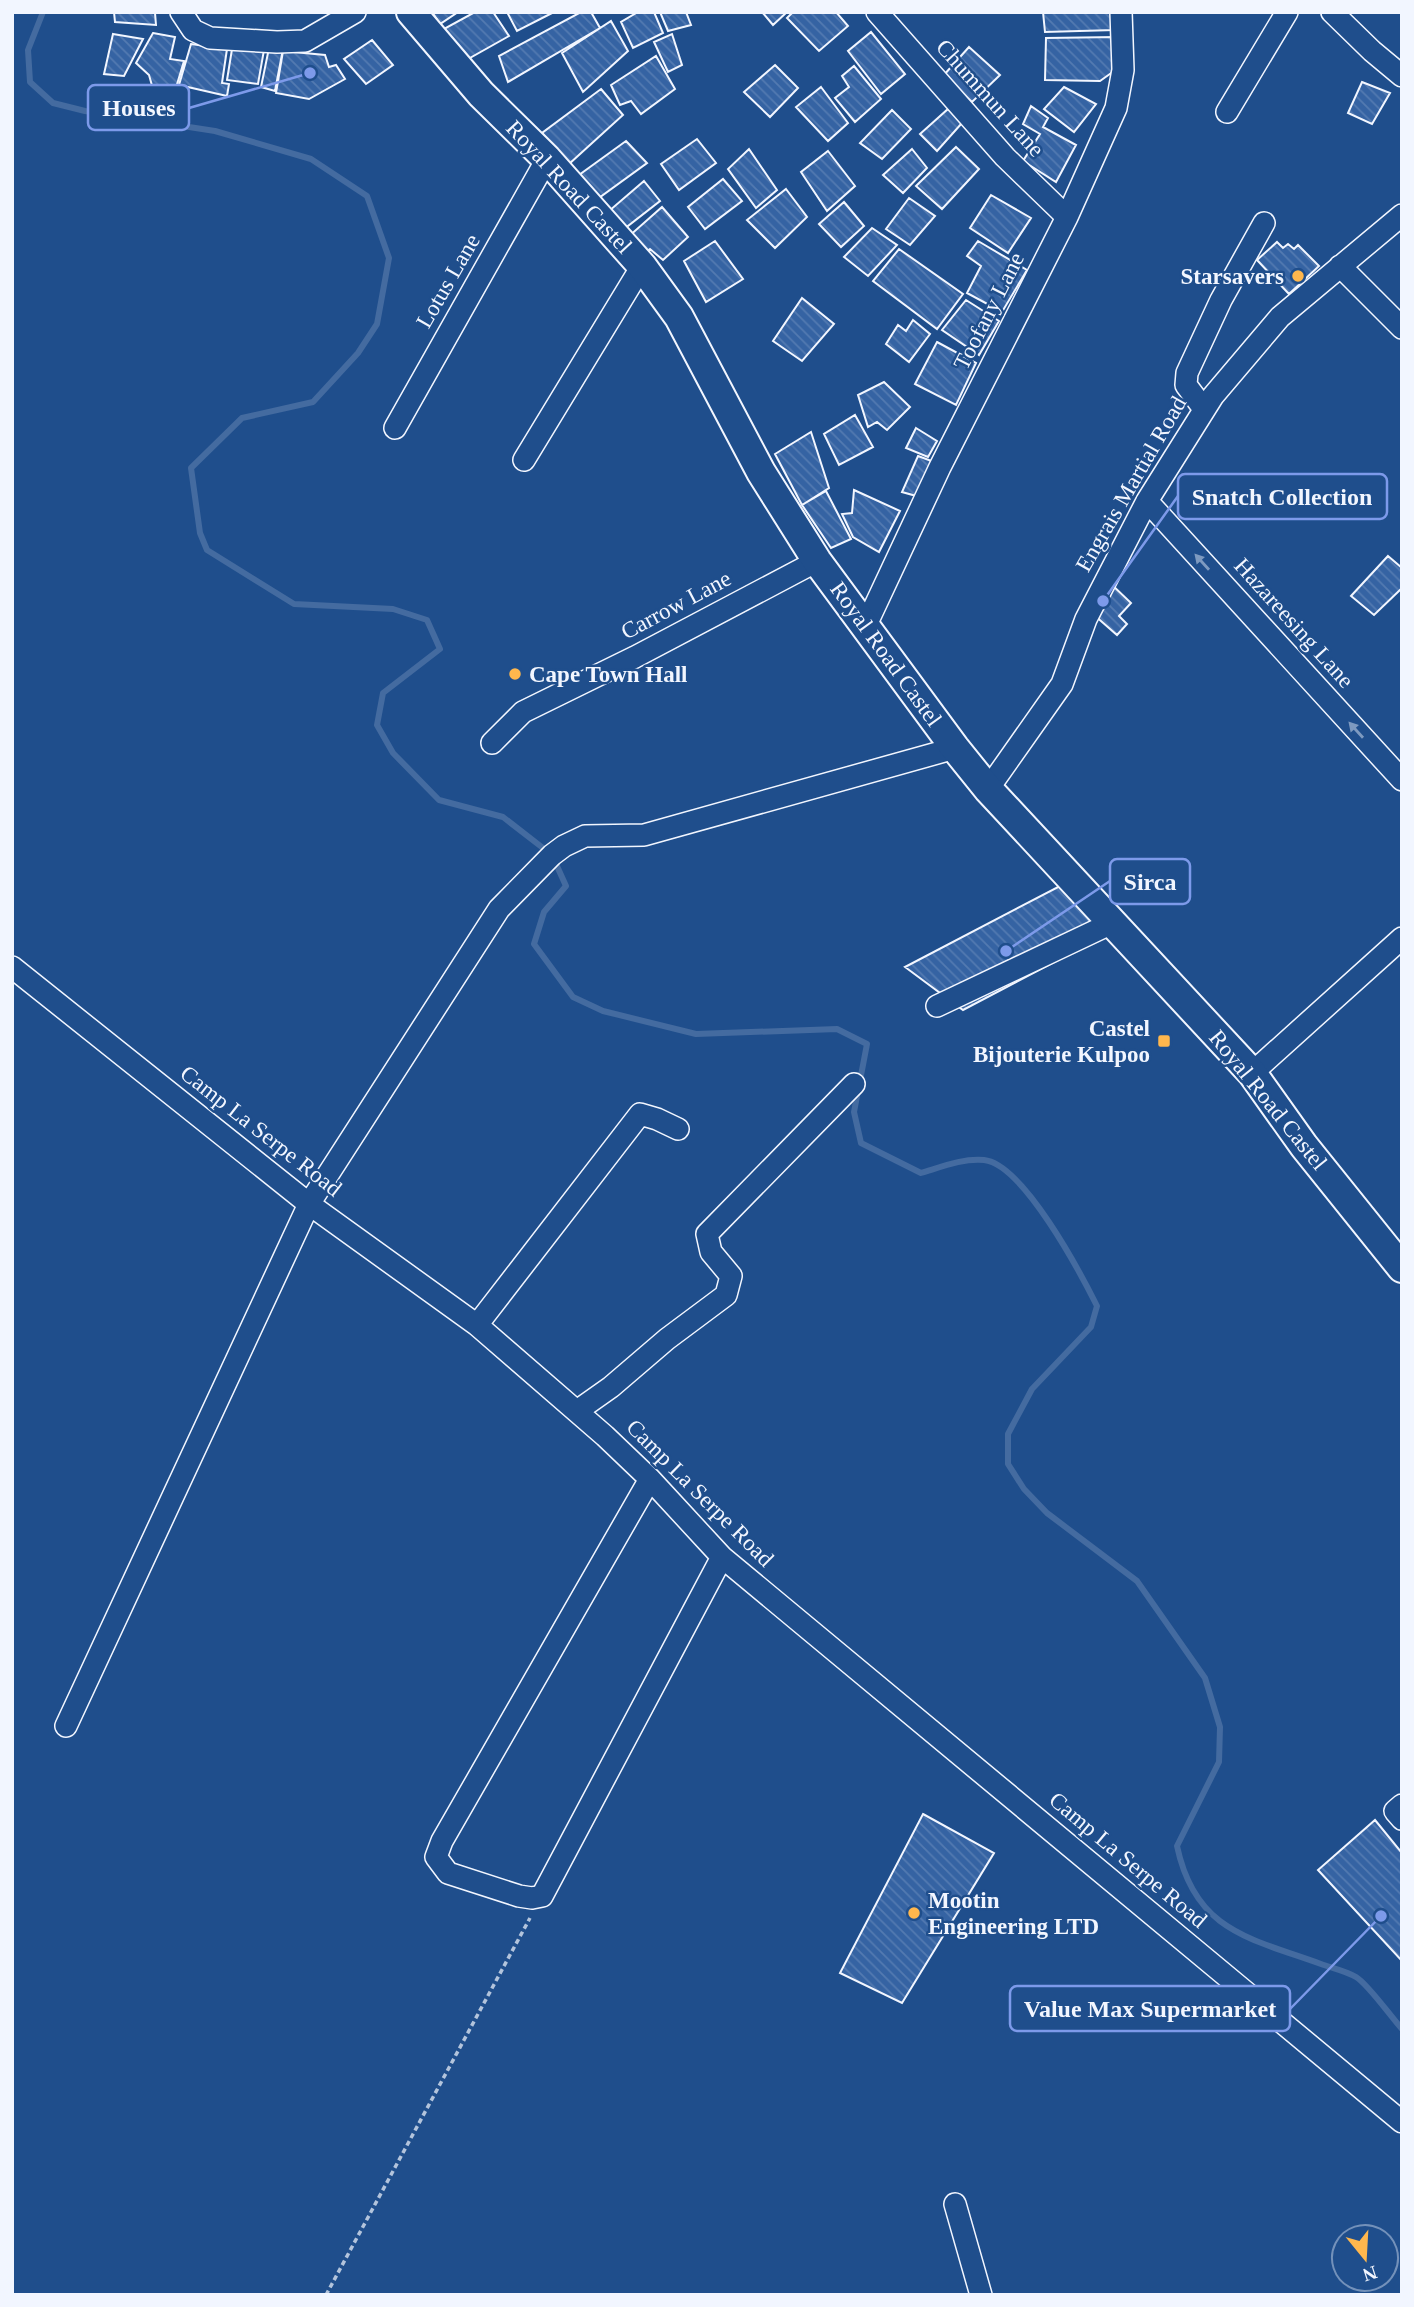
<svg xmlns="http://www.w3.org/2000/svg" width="1414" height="2307" font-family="Georgia,serif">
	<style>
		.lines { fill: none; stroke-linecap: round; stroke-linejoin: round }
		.stream { stroke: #446ba0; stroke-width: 6 }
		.building { fill: url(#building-back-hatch); stroke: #f2f6ff; stroke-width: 2 }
		.minor-casing { stroke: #f2f6ff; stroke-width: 24 }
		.major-casing { stroke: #f2f6ff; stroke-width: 32 }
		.path { stroke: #b3c4dc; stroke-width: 3.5; stroke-dasharray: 5 3.5; stroke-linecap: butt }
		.minor { stroke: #1f4e8c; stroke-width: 21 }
		.major { stroke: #1f4e8c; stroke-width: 28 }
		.oneway { fill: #7e9ac0 }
		.poi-dot { fill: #ffb74d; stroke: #1f4e8c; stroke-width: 2.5 }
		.labels { text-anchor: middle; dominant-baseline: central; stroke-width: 5; stroke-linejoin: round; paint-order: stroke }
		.street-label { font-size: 23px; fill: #f2f6ff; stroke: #1f4e8c }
		.poi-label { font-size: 23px; font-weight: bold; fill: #f2f6ff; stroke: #1f4e8c; text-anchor: end }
		.leader { fill: none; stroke: #7d9aea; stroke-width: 2.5 }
		.callout-dot { fill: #7d9aea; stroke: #1f4e8c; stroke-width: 2.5 }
		.callout { fill: #1f4e8c; stroke: #7d9aea; stroke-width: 2.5 }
		.callout-label { font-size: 24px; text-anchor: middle; font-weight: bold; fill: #f2f6ff }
	</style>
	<defs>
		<pattern id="building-back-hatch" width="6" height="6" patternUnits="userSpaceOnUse" patternTransform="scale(1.75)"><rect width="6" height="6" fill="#3563a3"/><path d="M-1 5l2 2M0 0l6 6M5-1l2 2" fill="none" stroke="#537ab1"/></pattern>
	</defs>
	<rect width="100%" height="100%" fill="#1f4e8c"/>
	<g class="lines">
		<path class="stream" d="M43 12 28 50 30 82 53 103 85 111 215 131 311 159 367 196 389 258 377 324 358 353 313 402 242 418 191 468 200 533 207 550 294 604 393 609 427 620 440 649 383 693 377 725 393 753 439 800 503 817 552 855 566 886 544 912 534 944 573 997 603 1011 696 1034 837 1029 867 1044 854 1112 861 1143 921 1173C941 1167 963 1158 984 1160 1023 1164 1080 1272 1097 1306L1091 1327 1032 1389 1008 1434V1464L1024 1489 1047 1513 1137 1581 1205 1678 1220 1727 1219 1762 1177 1846C1195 1931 1249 1938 1321 1964 1332 1968 1346 1971 1356 1977 1368 1984 1391 2017 1402 2029"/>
	</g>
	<path class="building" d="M114 12 155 13 156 25 115 22Z
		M432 12H458L440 24Z
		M475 12H493L509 36 468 59 442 30Z
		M507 12H554L517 31Z
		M581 12H591L600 28 508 82 499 56Z
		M638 12H654L663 33 633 48 621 22Z
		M660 12H686L691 25 668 31Z
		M762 12H787L773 25Z
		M793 12H836L848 26 819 51 787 18Z
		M1043 12H1111L1114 30 1045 32Z
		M611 21 628 51 583 92 562 53Z
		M871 32 905 74 881 94 848 51Z
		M153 33 175 37 170 59 184 61 175 91 153 89 149 75 136 63Z
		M113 34 143 39 124 76 104 74Z
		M672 34 682 65 668 72 654 42Z
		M1116 37 1114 71 1100 81 1045 80 1046 38Z
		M372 40 393 65 366 84 344 59Z
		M191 44 227 49 222 83 229 84 227 96 179 85Z
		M969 47 1000 75 972 102 943 76Z
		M269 48 283 49 275 91 261 87Z
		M232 49 264 50 258 84 227 80Z
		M283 51 325 55 329 67 336 65 345 79 309 99 276 93Z
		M656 56 675 89 641 114 631 101 620 105 611 85Z
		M775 65 798 88 770 117 744 92Z
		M854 66 881 99 855 122 835 98 849 87 842 76Z
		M1362 82 1390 93 1372 124 1348 113Z
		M821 87 848 123 828 141 796 107Z
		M1064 87 1096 104 1074 132 1044 109Z
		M601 89 623 115 569 164 542 133Z
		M1031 106 1048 118 1043 127 1076 145 1056 182 1023 161 1040 134 1023 124Z
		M948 109 962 123 937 151 920 134Z
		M892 110 911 129 882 159 860 143Z
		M697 139 716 163 679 190 661 164Z
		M626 141 647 163 596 200 579 175Z
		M956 147 979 169 942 209 916 186Z
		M749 149 777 190 756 208 728 169Z
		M912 149 927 168 903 193 883 175Z
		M828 151 855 186 827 211 801 172Z
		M723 179 742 201 705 229 688 207Z
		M644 181 660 201 624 229 609 211Z
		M786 189 807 217 775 248 747 220Z
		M991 195 1031 218 1008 253 970 228Z
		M909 198 935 216 910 245 886 229Z
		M844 202 864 226 841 247 819 224Z
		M662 207 688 237 663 260 650 249 643 255 628 237Z
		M872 228 897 245 868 276 844 257Z
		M715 241 743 279 706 302 684 261Z
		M978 241 1027 270 1002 312 967 293 981 266 967 256Z
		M1277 242 1283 248 1288 244 1294 249 1298 245 1319 266 1289 294 1257 260Z
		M899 249 963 294 937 329 873 281Z
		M802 298 834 324 802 361 773 341Z
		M966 300 999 321 979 355 942 330Z
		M913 320 930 334 909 362 886 344 898 325 906 331Z
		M937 342 976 363 956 405 915 384Z
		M884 382 910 407 887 430 877 422 868 427 858 395Z
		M855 415 873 447 839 465 824 434Z
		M916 428 937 441 928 457 906 448Z
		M811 432 829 488 802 505 775 454Z
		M918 456 937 463 920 497 902 492Z
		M854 490 900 511 879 552 853 537 842 514 852 513Z
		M826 491 851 539 831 548 802 505Z
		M1388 556 1402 568V588L1374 615 1351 596Z
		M1109 582 1131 603 1119 616 1127 624 1117 635 1093 614Z
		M1060 886 1106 935 963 1010 905 967Z
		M923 1814 994 1853 902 2003 840 1973Z
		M1375 1820 1402 1853V1961L1318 1870Z"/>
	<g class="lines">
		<defs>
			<path id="minor" d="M181 12 193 30 210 38 277 42 305 41 355 12
				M877 12 1005 157 1067 217
				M1332 12 1372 51 1402 76
				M1227 112 1287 12
				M1340 266 1402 328
				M1204 409 1186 385 1187 373 1221 300 1264 223
				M395 428 547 159
				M524 460 642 266
				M1147 501 1402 780
				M866 625 940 467 1067 217 1116 108 1123 70 1121 12
				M492 743 523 712 635 657 817 561
				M988 789 1062 684 1086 619 1147 501 1213 396 1280 317 1402 215
				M12 967 309 1204 477 1325 605 1436 650 1479 722 1557 1402 2122
				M937 1006 1112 923
				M1252 1073 1402 938
				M477 1325 640 1114 657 1119 678 1129
				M577 1411 611 1387 667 1339 726 1295 731 1276 711 1252 707 1234 854 1084
				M650 1479 442 1841 436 1857 448 1873 519 1896 532 1898 542 1896 722 1557
				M66 1726 309 1204 499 909 552 855 564 846 585 836 644 835 955 748
				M1402 1805 1395 1811 1402 1819
				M955 2204 981 2295"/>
			<path id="major" d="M411 12 481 94 547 159 642 266 679 317 761 472 817 561 955 748 988 789 1252 1073 1304 1146 1402 1268"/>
		</defs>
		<use href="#minor" class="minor-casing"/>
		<use href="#major" class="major-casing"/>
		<path class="path" d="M326 2295 530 1918"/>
		<use href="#minor" class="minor"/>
		<use href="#major" class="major"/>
	</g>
	<defs><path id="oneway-solid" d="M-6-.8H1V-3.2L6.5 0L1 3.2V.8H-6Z" transform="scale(1.75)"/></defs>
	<g class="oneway">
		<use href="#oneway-solid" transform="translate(1202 562) rotate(-132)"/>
		<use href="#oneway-solid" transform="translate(1356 730) rotate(-132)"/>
	</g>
	<g class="poi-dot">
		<circle cx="1298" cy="276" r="7"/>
		<circle cx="515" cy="674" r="7"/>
		<rect x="1157" y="1034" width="14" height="14" rx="3.5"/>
		<circle cx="914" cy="1913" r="7"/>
	</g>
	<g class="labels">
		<g class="street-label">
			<text transform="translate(990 98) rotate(48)">Chummun Lane</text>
			<text transform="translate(569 187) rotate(47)">Royal Road Castel</text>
			<text transform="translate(448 281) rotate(-60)">Lotus Lane</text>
			<text transform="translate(989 311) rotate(-63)">Toofany Lane</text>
			<text transform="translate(1131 484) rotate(-60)">Engrais Martial Road</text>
			<text transform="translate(676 605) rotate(-28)">Carrow Lane</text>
			<text transform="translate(1294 623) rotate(48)">Hazareesing Lane</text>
			<text transform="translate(886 654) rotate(54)">Royal Road Castel</text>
			<text transform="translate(1268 1100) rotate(51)">Royal Road Castel</text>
			<text transform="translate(261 1131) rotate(38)">Camp La Serpe Road</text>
			<text transform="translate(700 1493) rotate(45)">Camp La Serpe Road</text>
			<text transform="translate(1128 1860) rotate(40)">Camp La Serpe Road</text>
		</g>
		<g class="poi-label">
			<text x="1284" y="276">Starsavers</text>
			<text x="529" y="674" text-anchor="start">Cape Town Hall</text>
			<text x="1150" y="1028">Castel<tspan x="1150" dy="26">Bijouterie Kulpoo</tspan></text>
			<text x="928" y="1900" text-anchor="start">Mootin<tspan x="928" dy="26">Engineering LTD</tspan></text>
		</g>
	</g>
	<path class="leader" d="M310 73L189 108M1103 601L1178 496M1006 951L1110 881M1381 1916L1290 2009"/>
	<g class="callout-dot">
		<circle cx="310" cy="73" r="7"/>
		<circle cx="1103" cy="601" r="7"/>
		<circle cx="1006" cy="951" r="7"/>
		<circle cx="1381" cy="1916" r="7"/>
	</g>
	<g class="callout">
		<rect x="88" y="85" width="101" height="45" rx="7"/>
		<rect x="1178" y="474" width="209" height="45" rx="7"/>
		<rect x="1110" y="859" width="80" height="45" rx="7"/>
		<rect x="1010" y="1986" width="280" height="45" rx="7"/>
	</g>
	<g class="callout-label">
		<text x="139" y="116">Houses</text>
		<text x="1282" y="505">Snatch Collection</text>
		<text x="1150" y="890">Sirca</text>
		<text x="1150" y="2017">Value Max Supermarket</text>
	</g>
	<rect width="1414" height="2307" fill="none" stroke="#f2f6ff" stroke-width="28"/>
	<g transform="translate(1365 2258) rotate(162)"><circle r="33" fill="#1f4e8c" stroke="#7391ba" stroke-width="2"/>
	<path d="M0-5L12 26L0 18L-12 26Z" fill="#ffb74d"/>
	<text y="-10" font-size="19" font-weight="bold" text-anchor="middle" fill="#f2f6ff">N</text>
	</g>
</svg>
